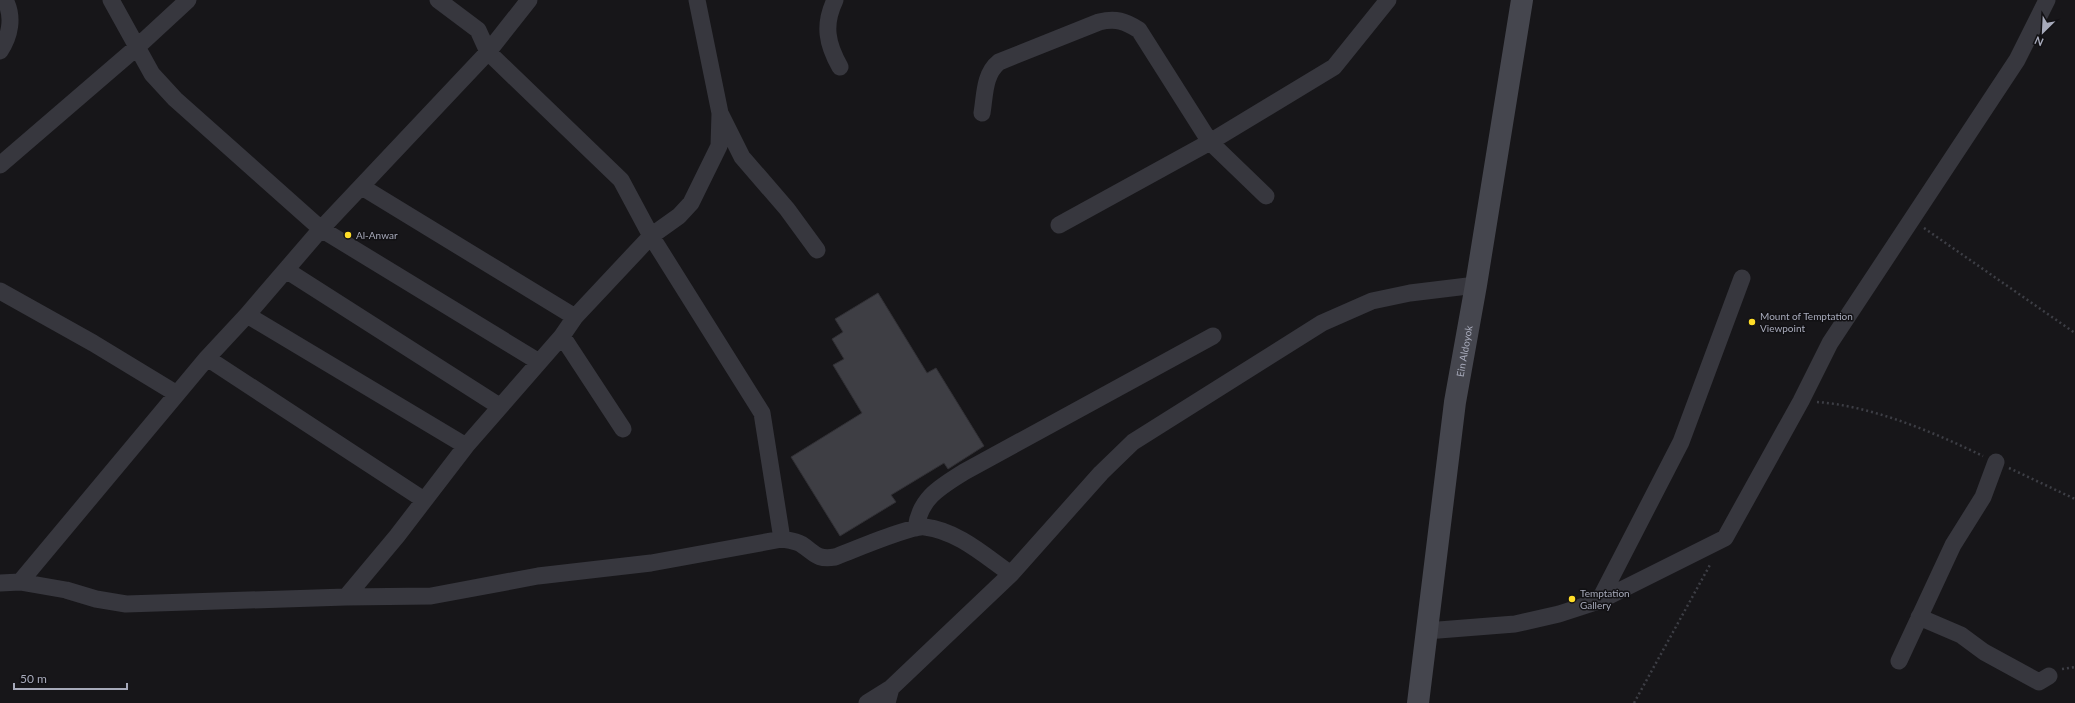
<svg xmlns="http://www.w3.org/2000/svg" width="2075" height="703" font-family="Lato,sans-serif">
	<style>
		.building { fill: #3e3e44; stroke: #313035 }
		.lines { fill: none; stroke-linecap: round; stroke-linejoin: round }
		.path { stroke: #3d3e45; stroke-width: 2.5; stroke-dasharray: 2 3; stroke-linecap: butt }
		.minor { stroke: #37373e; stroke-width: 17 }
		.secondary { stroke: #45464e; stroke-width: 22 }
		.poi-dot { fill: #ffdd28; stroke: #121114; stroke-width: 1.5 }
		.labels { text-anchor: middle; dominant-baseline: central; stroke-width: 3; stroke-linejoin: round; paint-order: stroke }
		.poi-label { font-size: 10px; fill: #a7aaba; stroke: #121114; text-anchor: start }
		.street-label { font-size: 10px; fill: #a7aaba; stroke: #121114 }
	</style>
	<rect width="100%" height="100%" fill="#171619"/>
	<path class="building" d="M878 293 927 373 936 368 984 446 948 469 944 463 891 495 896 502 840 536 791 457 862 413 833 365 844 359 832 339 843 332 835 319Z"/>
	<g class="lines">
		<path class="path" d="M1924 228 2075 333
			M1817 402C1872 406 1933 432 1983 456
			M2009 468 2075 499
			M2062 669 2075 667
			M1634 703 1711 563"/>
		<path class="minor" d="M111 0 152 74 175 99 321 229 488 52 529 0
			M438 0 478 30 488 52 621 180 651 236 762 413 782 539
			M697 0 720 113 742 157 787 209 817 250
			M835 0C823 25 827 44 840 67
			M0 51C10 36 14 17 5 0
			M982 113C985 95 984 74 999 62L1099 22C1116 18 1125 21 1139 30L1210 142 1266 196
			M0 165 136 48 188 0
			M362 187 575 317
			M1059 225 1210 142 1334 67 1388 0
			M286 270 499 406
			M0 291 93 343 177 394
			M207 358 424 500
			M623 429 562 336 575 317 651 236 679 216 691 203 719 146 720 113
			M466 446 247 315 321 229 539 362
			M916 528C920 498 940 487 964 472L1213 336
			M20 582 207 358 247 315
			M0 583 20 582 66 590 96 599 126 604 346 597 397 536 466 446 562 336
			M346 597 431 596 538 576 651 563 782 539C787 540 796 541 801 544 815 553 816 560 835 557 851 551 912 525 925 527 958 531 985 556 1011 574L1101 473 1133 442 1322 323 1372 301 1410 293 1476 285
			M1599 601 1681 442 1742 278
			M1919 617 1961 635 1984 652 2039 682 2049 676
			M1426 631 1515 624 1559 614 1599 601 1725 538 1801 401 1830 343 2017 60 2047 0
			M1899 661 1953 545 1983 497 1996 462
			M867 703 891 688
			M887 703 891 688 1011 574"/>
		<path class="secondary" id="s1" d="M1418 703 1455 402 1476 285 1522 0"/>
	</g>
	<g class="poi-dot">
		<circle cx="348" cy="235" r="4"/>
		<circle cx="1752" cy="322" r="4"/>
		<circle cx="1572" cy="599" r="4"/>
	</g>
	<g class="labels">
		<g class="poi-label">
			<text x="356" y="235">Al-Anwar</text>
			<text x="1760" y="316">Mount of Temptation<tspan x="1760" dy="12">Viewpoint</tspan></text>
			<text x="1580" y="593">Temptation<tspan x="1580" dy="12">Gallery</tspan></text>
		</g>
		<g class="street-label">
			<text stroke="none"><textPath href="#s1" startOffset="355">Ein Aldoyok</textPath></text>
		</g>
	</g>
	<g transform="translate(2043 32) rotate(204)" stroke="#121114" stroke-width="3" paint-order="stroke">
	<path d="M0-3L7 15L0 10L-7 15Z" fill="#a7aaba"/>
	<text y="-6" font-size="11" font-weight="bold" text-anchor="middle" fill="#a7aaba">N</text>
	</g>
	<path d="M14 683v6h113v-6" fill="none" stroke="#a7aaba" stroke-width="2"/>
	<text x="20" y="683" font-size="12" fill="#a7aaba" stroke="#121114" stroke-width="3" paint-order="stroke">50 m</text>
</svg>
